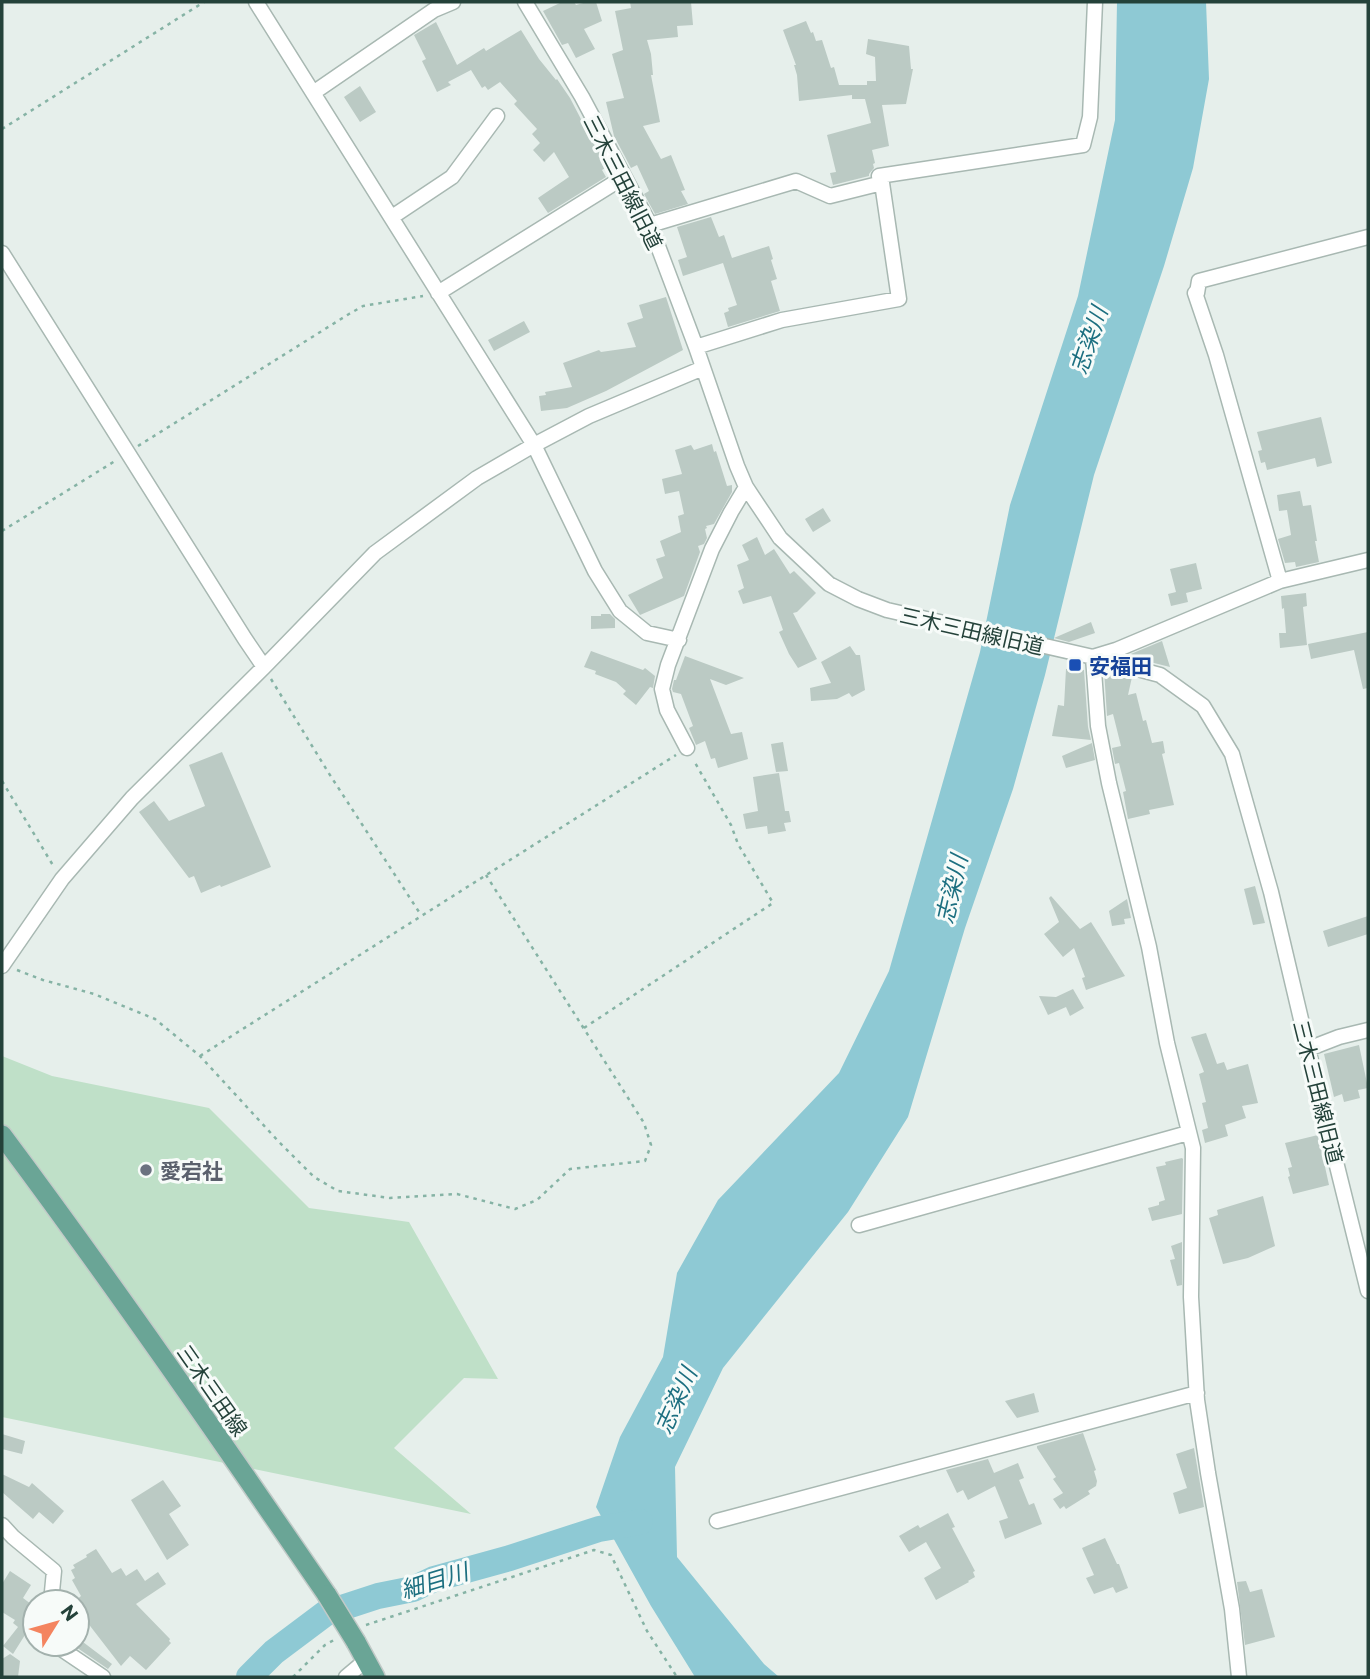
<svg xmlns="http://www.w3.org/2000/svg" width="1370" height="1679" font-family="Commissioner,'Noto Sans JP',sans-serif">
	<style>
		.green { fill: #bfe0c8 }
		.water { fill: #8ec9d4 }
		.lines { fill: none; stroke-linecap: round; stroke-linejoin: round }
		.river { stroke: #8ec9d4; stroke-width: 26 }
		.building { fill: #bbcac4 }
		.minor-casing { stroke: #a8b8b2; stroke-width: 17 }
		.major-casing { stroke: #c2cac8; stroke-width: 22 }
		.path { stroke: #86b3a5; stroke-width: 2.5; stroke-dasharray: 3.5 5; stroke-linecap: butt }
		.minor { stroke: #fff; stroke-width: 14 }
		.major { stroke: #6aa596; stroke-width: 19 }
		.major-bridge-casing { stroke: #c2cac8; stroke-width: 22; stroke-linecap: butt }
		.major-bridge { stroke: #6aa596; stroke-width: 19 }
		.transit-dot { fill: #1a4fb4; stroke: #f7fbf9; stroke-width: 2.5 }
		.worship-dot { fill: #6b7280; stroke: #f7fbf9; stroke-width: 2.5 }
		.labels { text-anchor: middle; dominant-baseline: central; stroke-width: 6; stroke-linejoin: round; paint-order: stroke }
		.street-label { font-size: 21px; fill: #24423a; stroke: #f7fbf9 }
		.transit-label { font-size: 21px; font-weight: bold; fill: #164399; stroke: #f7fbf9; text-anchor: start }
		.worship-label { font-size: 21px; font-weight: bold; fill: #5b616d; stroke: #f7fbf9; text-anchor: start }
		.water-label { font-size: 23px; font-style: italic; fill: #1c6f80; stroke: #f7fbf9 }
	</style>
	<rect width="100%" height="100%" fill="#e6efeb"/>
	<path class="green" d="M2 1056 52 1076 209 1108 309 1208 409 1222 498 1379 464 1378 394 1448 471 1514 2 1417Z"/>
	<path class="water" d="M1117 2H1206L1209 79 1193 168 1164 266 1094 475 1045 675 1013 789 965 928 908 1117 848 1212 723 1368 675 1467 677 1557 764 1664 779 1677H695L651 1606 596 1507 620 1437 663 1357 677 1273 718 1200 839 1073 889 971 980 652 1010 505 1078 296 1115 120Z"/>
	<g class="lines">
		<path class="river" d="M249 1677 274 1652 326 1613 378 1596 413 1589 434 1579 510 1558 599 1529 640 1522"/>
	</g>
	<path class="building" d="M562 2H574L576 5 587 2H596L602 21 584 29 595 49 576 58 568 43 562 45 543 11Z
		M630 2H691L693 25 677 26 678 37 647 40 651 54 653 75H651L660 122 643 126 661 159 671 155 685 190 681 191 688 204 655 214 644 194 649 191 637 165 631 168 614 136 606 102 624 98 612 54 623 50 615 11 631 8Z
		M806 21 811 33 813 32 816 41 822 40 831 68 834 67 839 85H867V81H876L875 57 866 54 868 39 909 46 911 69H913L906 104 882 105 889 146 872 150 875 163 873 164 874 168 869 174V176L833 185 830 173 836 172 827 135 871 123 865 99H852V95L799 101 797 75 794 65H796L783 30Z
		M436 22 457 65 484 48 486 51 521 30 539 59 556 80 557 79 570 98 596 148 597 146 608 166 602 170 606 177 548 213 538 198 569 177 554 152 544 162 533 150 540 143 532 134 537 129 514 104 517 101 500 82 488 90 485 86 482 88 471 70 448 82 451 85 437 92 422 61 426 59 414 35Z
		M360 86 376 112 360 122 344 97Z
		M711 217 719 237 724 235 732 258 769 246 773 259 771 260 777 279 771 281 780 311 728 327 724 313 729 311 728 308 737 305 723 263 683 276 678 260 687 257 677 227Z
		M666 297 683 350 606 391 567 408 541 411 539 396 546 395 545 392 572 387 563 363 599 350 601 352 636 347 627 323 643 318 639 305Z
		M524 321 530 332 494 351 488 340Z
		M1321 417 1332 463 1317 467 1315 458 1267 470 1265 462 1261 463 1258 451 1262 450 1257 432Z
		M712 444 714 452 716 451 727 486 732 485V492L714 524 706 526 707 528 705 529 707 538 704 544 698 546 700 552 684 596 640 615 628 595 663 578 656 559 665 556 660 541 681 532 678 516 684 514 679 491 665 494 662 479 682 474 675 450 691 445 694 450Z
		M1300 491 1303 506 1311 505 1317 541H1315L1319 562 1296 567 1295 562 1285 563 1278 539 1291 535 1287 510 1279 511 1277 495Z
		M823 508 831 521 813 532 805 519Z
		M757 537 765 555 774 549 790 574 794 571 816 593 797 612 793 613 817 659 798 668 789 654 779 632 783 630 771 596 743 604 738 591 744 588 737 565 749 560 742 545Z
		M1196 563 1202 589 1186 593 1188 602 1171 606 1168 594 1176 592 1170 569Z
		M1306 593 1307 606 1303 607 1307 645 1280 648 1279 633H1286L1284 608 1282 609 1281 596Z
		M601 614H610L615 619V628L591 629V616H601Z
		M1091 622 1095 633 1069 642 1054 638Z
		M1368 632V688L1363 689 1354 650 1311 659 1308 644Z
		M1162 641 1170 667 1126 656Z
		M850 646 856 655H860L865 690 852 697 849 693 837 699 811 701 810 688 831 683 821 662Z
		M591 651 643 670 645 668 655 676 653 688 650 687 636 705 623 694 626 691 616 682 595 674 596 671 584 667Z
		M685 656 744 678 726 685 710 679 731 734 742 732 748 759 718 768 715 758 711 759 705 741 696 745 689 728 693 726 681 694 673 692 672 689 674 680H676Z
		M1066 669 1084 670 1088 727 1091 740 1052 736 1058 705 1064 706Z
		M1104 670 1132 677 1128 695 1136 693 1143 721 1146 720 1152 743 1163 741 1165 753 1162 754 1174 805 1149 810 1150 814 1128 819 1123 792 1126 791 1119 763 1115 764 1112 748 1121 746 1113 714 1107 716Z
		M783 742 788 771 776 772 771 744Z
		M1092 743 1095 760 1066 768 1062 756Z
		M222 752 271 867 221 887 220 885 201 893 194 876 189 878 139 812 154 801 169 821 205 806 189 765Z
		M779 773 785 811H789L791 822 784 823 786 831 768 834 767 826 746 829 743 814 758 811 753 777Z
		M1255 886 1265 923 1253 925 1244 889Z
		M1051 896 1080 929 1091 922 1125 976 1086 990 1082 978 1085 977 1074 948 1063 957 1044 934 1059 922 1049 898Z
		M1127 899 1131 918 1124 919 1125 924 1112 926 1109 911Z
		M1368 916V934L1328 947 1323 931Z
		M1073 989 1084 1008 1070 1016 1066 1007 1048 1015 1039 996 1056 997Z
		M1206 1033 1217 1064 1224 1062 1227 1070 1248 1064 1258 1103 1242 1106 1246 1118 1225 1125 1228 1136 1205 1143 1202 1130 1208 1128 1202 1103 1206 1102 1199 1074 1204 1072 1191 1037Z
		M1359 1045 1368 1088 1358 1090 1360 1098 1344 1102 1342 1094 1334 1097 1324 1054Z
		M1318 1135 1329 1185 1293 1194 1288 1177 1290 1176 1288 1168 1292 1167 1285 1143Z
		M1182 1158 1183 1159 1182 1214 1152 1221 1148 1208 1159 1205V1202L1165 1200 1156 1167 1166 1165 1165 1162Z
		M1263 1196 1275 1246 1248 1258 1223 1264 1209 1218 1218 1215 1217 1210Z
		M1182 1242V1285L1177 1286 1170 1260 1175 1259 1171 1246Z
		M1034 1393 1039 1412 1017 1418 1005 1401Z
		M1083 1433 1096 1470 1094 1471 1097 1481 1096 1486 1088 1491 1090 1494 1066 1509 1064 1506 1060 1509 1053 1499 1063 1493 1053 1479 1056 1477 1037 1448V1446Z
		M2 1434 25 1441 22 1454 2 1449Z
		M1194 1448 1204 1507 1179 1514 1173 1493 1187 1488 1176 1454Z
		M988 1459 994 1473 1018 1463 1024 1478 1019 1480 1029 1505 1034 1503 1042 1524 1005 1539 999 1521 1008 1518 995 1486 968 1500 963 1490 957 1493 946 1470Z
		M2 1474 29 1487 32 1483 64 1511 53 1524 39 1512 33 1519 2 1492Z
		M163 1480 181 1506 169 1514 189 1545 167 1560 131 1500Z
		M948 1513 955 1527 952 1528 975 1571 973 1572 975 1577 968 1581 969 1582 936 1600 924 1578 941 1568 926 1542 909 1552 899 1536 918 1525 920 1528Z
		M1105 1538 1117 1564H1119L1128 1588 1116 1593 1113 1587 1094 1594 1086 1578 1094 1575 1082 1548Z
		M96 1549 112 1573 121 1568 126 1576 137 1569 145 1581 158 1572 166 1584 136 1604 170 1639 169 1641 171 1643 146 1670 130 1656 121 1666 77 1609V1602H74L81 1596 72 1580 75 1578 71 1570 75 1568 73 1565 87 1557 86 1555Z
		M10 1571 31 1585 23 1598 35 1607V1619L13 1654 3 1646 18 1627 13 1623 15 1620 2 1612V1584Z
		M1246 1581 1250 1592 1262 1589 1275 1637 1245 1645 1237 1582Z
		M79 1639 112 1664 108 1669 73 1645 77 1644Z
		M10 1654 20 1661 18 1677H2V1659Z"/>
	<g class="lines">
		<defs>
			<path id="minor" d="M256 2 534 445 595 571 620 611 647 633 679 640
				M525 2 582 97 650 225 696 347 737 466 746 487 780 538 829 584 858 599 887 610 1093 657 1160 675 1203 706 1232 754 1271 892 1308 1049 1368 1291
				M313 93 434 10 453 2
				M392 217 452 177 497 116
				M650 225 796 181 830 196 882 183
				M2 253 245 639 264 667
				M438 293 624 177
				M696 347 782 320 899 299 882 183 879 176 1083 145 1090 117 1095 2
				M1280 581 1216 355 1195 293H1197L1199 281 1368 237
				M687 748 667 710 662 689 668 665 712 549 731 512 746 487
				M2 966 62 879 132 798 264 667 375 553 477 478 534 445 589 416 703 368
				M1308 1049 1339 1037 1368 1030
				M859 1225 1188 1133
				M717 1521 1197 1393
				M2 1525 13 1537 54 1571 51 1602
				M54 1644 103 1677
				M346 1677 365 1661
				M1239 1677 1232 1609 1208 1473 1197 1400 1191 1297 1193 1148 1167 1043 1149 947 1109 783 1098 726 1093 657 1116 650 1280 581 1368 560"/>
			<path id="major" d="M2 1135C114 1285 221 1440 327 1595
				M356 1642 375 1677"/>
		</defs>
		<use href="#minor" class="minor-casing"/>
		<use href="#major" class="major-casing"/>
		<path class="path" d="M2 129 204 2
			M138 446 349 314 363 306 423 296
			M2 531 115 461
			M271 679 328 772 421 915
			M2 781 54 867
			M17 970 43 980 94 994 155 1019 200 1056 279 1142 314 1177 338 1191 390 1198 457 1194 515 1209 537 1200 570 1169 645 1161 651 1145 644 1123 486 875
			M584 1028 773 903 738 844 731 825 694 761
			M200 1056 676 755
			M366 1625 594 1550 611 1555 647 1631 677 1677
			M293 1677 325 1645 334 1640"/>
		<use href="#minor" class="minor"/>
		<use href="#major" class="major"/>
		<defs>
			<path id="major-bridge" d="M327 1595 356 1642"/>
		</defs>
		<use href="#major-bridge" class="major-bridge-casing"/>
		<use href="#major-bridge" class="major-bridge"/>
	</g>
	<rect class="transit-dot" x="1068" y="658" width="14" height="14" rx="3.5"/>
	<circle class="worship-dot" cx="146" cy="1170" r="7"/>
	<g class="labels">
		<g class="street-label">
			<text transform="translate(624 182) rotate(63)">三木三田線旧道</text>
			<text transform="translate(972 630) rotate(13)">三木三田線旧道</text>
			<text transform="translate(1319 1092) rotate(76)">三木三田線旧道</text>
			<text transform="translate(213 1390) rotate(55)">三木三田線</text>
		</g>
		<g class="transit-label">
			<text x="1089" y="665">安福田</text>
		</g>
		<g class="worship-label">
			<text x="160" y="1170">愛宕社</text>
		</g>
		<g class="water-label">
			<text transform="translate(1088 340) rotate(-71)">志染川</text>
			<text transform="translate(951 889) rotate(-77)">志染川</text>
			<text transform="translate(675 1400) rotate(-66)">志染川</text>
			<text transform="translate(434 1580) rotate(-17)">細目川</text>
		</g>
	</g>
	<rect width="1370" height="1679" fill="none" stroke="#24423a" stroke-width="7"/>
	<g transform="translate(56 1623) rotate(53)"><circle r="33" fill="#f7fbf9" stroke="#a3b1ad" stroke-width="2"/>
	<path d="M0-5L12 26L0 18L-12 26Z" fill="#f4845f"/>
	<text y="-10" font-size="19" font-weight="bold" text-anchor="middle" fill="#24423a">N</text>
	</g>
</svg>
